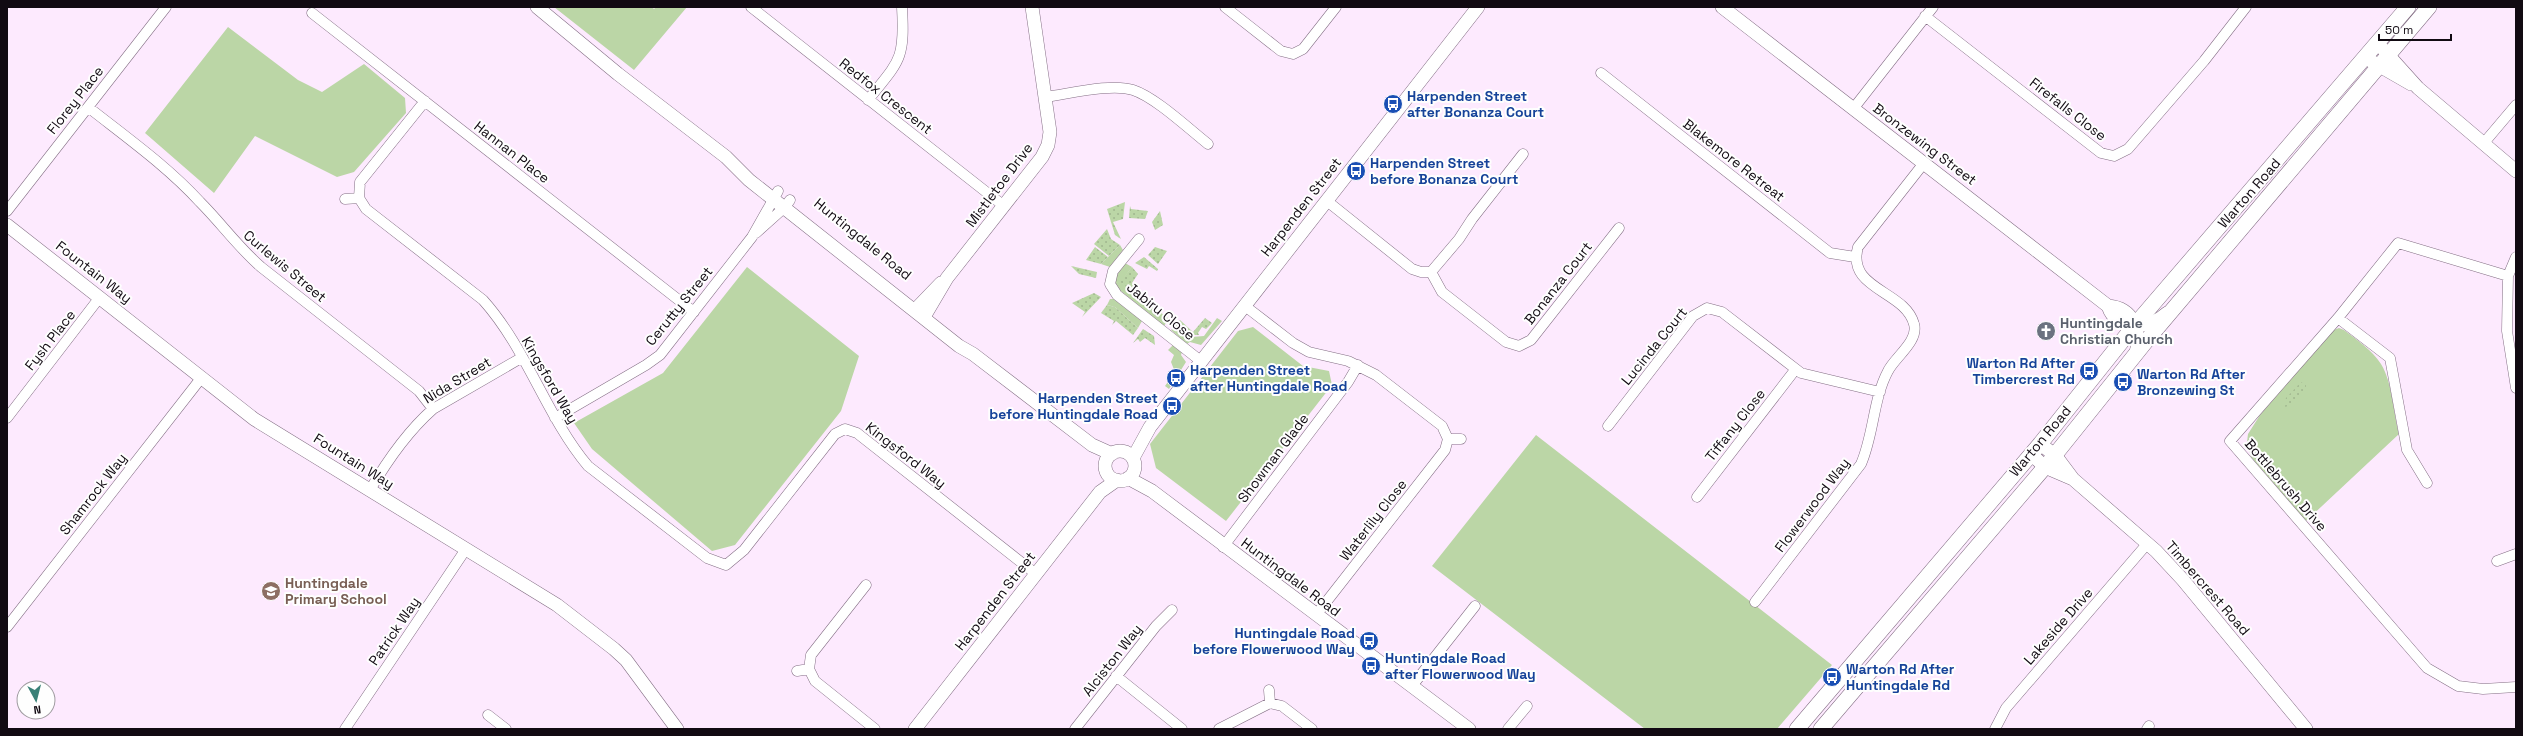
<svg xmlns="http://www.w3.org/2000/svg" width="2523" height="736" font-family="'Space Grotesk',sans-serif">
	<style>
		.green { fill: #bbd6a6 }
		.garden { fill: url(#garden-dots) }
		.lines { fill: none; stroke-linecap: round; stroke-linejoin: round }
		.street-casing { stroke: #846f85; stroke-width: 11 }
		.secondary-casing { stroke: #846f85; stroke-width: 14 }
		.primary-casing { stroke: #846f85; stroke-width: 16 }
		.street { stroke: #fff; stroke-width: 10 }
		.secondary { stroke: #fff; stroke-width: 13 }
		.primary { stroke: #fff; stroke-width: 15 }
		.labels { text-anchor: middle; dominant-baseline: central; stroke-width: 4; stroke-linejoin: round; paint-order: stroke }
		.street-label { font-size: 14px; fill: #110a12; stroke: #fefefe }
		.transit-label { font-size: 14px; font-weight: bold; fill: #164399; stroke: #fefefe; text-anchor: start }
		.worship-label { font-size: 14px; font-weight: bold; fill: #5b616d; stroke: #fefefe; text-anchor: start }
		.education-label { font-size: 14px; font-weight: bold; fill: #785e54; stroke: #fefefe; text-anchor: start }
	</style>
	<defs>
		<pattern id="garden-dots" width="8" height="8" patternUnits="userSpaceOnUse"><rect width="8" height="8" fill="#bbd6a6"/><path d="M2 2h.1M6 6h.1" fill="none" stroke="#a0b68e" stroke-width="1.8" stroke-linecap="round"/></pattern>
	</defs>
	<rect width="100%" height="100%" fill="#fdeafe"/>
	<path class="green" d="M554 7H652L654 9 656 7H687L634 70Z
		M228 27 298 80 322 92 364 64 405 98 406 113 354 172 337 177 255 136 214 193 145 133Z
		M1120 245 1123 250 1110 267 1101 264Z
		M1125 263 1132 267 1121 282 1169 319 1164 326 1117 288C1113 278 1119 271 1125 263Z
		M747 267 859 356 841 411 735 545 712 551 592 449 574 423 663 373Z
		M1110 299H1114L1142 321 1138 328 1115 307 1107 305Z
		M1217 318 1222 321 1201 345 1190 342 1187 344 1171 330 1176 325 1192 337 1204 336Z
		M1253 327 1303 366 1329 371 1332 385 1226 521 1156 468 1150 444 1238 331Z
		M2339 328 2344 330C2357 340 2372 350 2381 364 2393 384 2393 412 2399 434L2306 521 2251 457 2247 442 2248 434 2260 415 2331 331Z
		M1173 345 1182 352 1181 355 1186 362 1169 389 1165 386 1175 372 1171 362 1174 355 1168 350Z
		M1536 435 1832 665 1777 729H1645L1432 566Z"/>
	<path class="garden" d="M1125 202 1123 219 1113 222 1121 239 1115 235 1107 209Z
		M1130 206 1131 209 1148 211 1145 219 1129 218Z
		M1160 211 1163 225 1155 230 1152 222Z
		M1107 229 1111 239 1120 245 1109 256 1094 244Z
		M1095 247 1108 257 1101 264 1086 260Z
		M1155 247 1167 251 1158 264 1148 255Z
		M1144 257 1158 269 1157 271 1149 266 1147 269 1135 263Z
		M1071 266 1097 272 1096 278 1079 274Z
		M1132 267 1138 274 1132 283 1137 291 1135 293 1120 282Z
		M1094 293 1101 297 1082 317 1085 312 1072 303Z
		M1107 305 1115 307 1138 328 1133 335 1116 321 1112 325 1114 321 1101 313Z
		M1205 318 1212 323 1206 329 1202 327 1198 333 1199 335H1192L1177 323 1180 320 1193 332Z
		M1143 329 1154 336 1155 345 1145 338 1140 342 1138 339 1133 343Z
		M2301 382 2306 385V391L2294 404 2282 408 2286 398Z"/>
	<g class="lines">
		<defs>
			<path id="street" d="M751 7 1004 206
				M1225 7 1281 51 1293 54 1303 49 1336 7
				M312 13 694 312
				M1925 16 2101 153 2114 156 2128 149 2204 61 2246 7
				M1601 73 1830 253 1855 257
				M1045 97C1069 94 1111 83 1133 90 1155 97 1189 129 1208 144
				M868 100C900 60 905 60 902 7
				M425 101 360 182 359 198 366 209 483 300C527 349 546 416 588 466L707 558 726 565 744 550 835 434 845 429 857 433 1036 574
				M88 107C126 137 167 166 200 202 221 223 238 247 261 267L419 391 433 409
				M1853 109 1933 7
				M2483 144 2516 105
				M345 199 359 198
				M1327 201 1412 269 1421 272H1431L1442 292 1506 342 1519 346 1531 340 1619 228
				M7 211 166 7
				M756 233 785 207 790 200
				M1139 239 1113 271 1110 284 1117 295 1202 362
				M2516 257 2508 276 2507 331 2516 388
				M1431 272 1459 239 1472 219 1523 154
				M2508 276 2398 243 2338 318 2230 441 2427 668 2458 686 2483 689 2516 687
				M1245 306 1293 343 1309 352 1348 361 1376 375 1442 426 1448 439 1445 450 1316 615
				M2338 318 2390 358 2407 450 2427 483
				M7 418 100 297
				M555 418 646 365 660 355 752 237 778 191
				M1608 426 1693 316 1707 308 1722 312 1801 373 1880 392
				M1448 439H1461
				M370 490C387 461 408 431 433 409L521 358
				M1697 497 1795 370
				M1223 547 1348 382 1358 365
				M2497 561 2516 554
				M866 585 811 655 809 669 815 681 875 729
				M1755 602 1861 464C1874 434 1873 399 1888 371 1895 357 1919 341 1914 324 1905 290 1846 290 1858 247L1924 163
				M7 627 202 377
				M797 671 809 669
				M1116 676 1182 729
				M1412 686 1475 606
				M1269 690 1270 703
				M488 715 506 729
				M345 729 466 549
				M1075 729 1156 626 1172 610
				M1219 729 1270 703 1282 706 1312 729
				M1508 729 1527 706
				M1995 729 2006 708 2147 544
				M2147 729 2149 726"/>
			<path id="secondary" d="M537 7 618 74 726 157 749 180 959 346 973 354 1092 445 1112 454
				M1722 7 2108 306C2134 308 2141 331 2136 354
				M2382 48 2418 88 2516 171
				M2371 61 2411 84
				M7 225 254 419 557 605 614 649 626 660 677 729
				M2108 306C2117 333 2149 329 2167 313
				M915 310 941 283
				M924 317 947 278 1042 157 1048 145 1050 132 1032 7
				M2040 444 2055 455 2073 479 2156 551 2183 580 2306 729
				M1105 466a15 15 0 1 1 30 0a15 15 0 1 1-30 0Z
				M2031 454 2045 467 2073 479
				M1133 458 1150 427 1478 7
				M1128 478 1152 491 1469 729
				M915 729 1100 492 1117 480"/>
			<path id="primary" d="M1797 729 2040 444 2134 326 2408 7
				M1821 729 2050 461 2147 340 2429 7"/>
		</defs>
		<use href="#street" class="street-casing"/>
		<use href="#secondary" class="secondary-casing"/>
		<use href="#primary" class="primary-casing"/>
		<use href="#street" class="street"/>
		<use href="#secondary" class="secondary"/>
		<use href="#primary" class="primary"/>
	</g>
	<defs>
		<symbol id="bus-disc" viewBox="-11 -11 22 22"><circle r="9.5" fill="#1a4fb4" stroke="#fefefe"/><path d="M-5-6H5V4H4V6H2V4H-2V6H-4V4H-5ZM-3.5-4V0h7V-4ZM-3.5 1.2v1.5H-2V1.2ZM2 1.2v1.5H3.5V1.2Z" fill="#fff"/></symbol>
		<symbol id="church-disc" viewBox="-11 -11 22 22"><circle r="9.5" fill="#6b7280" stroke="#fefefe"/><path d="M-1.2-6h2.4v3.5h3.3v2.4h-3.3V6h-2.4V-.1h-3.3v-2.4h3.3Z" fill="#fff"/></symbol>
		<symbol id="school-disc" viewBox="-11 -11 22 22"><circle r="9.5" fill="#8d6e63" stroke="#fefefe"/><path d="M0-5L7-2L0 1L-7-2ZM-4 1L0 2.5L4 1V4Q0 6-4 4Z" fill="#fff"/></symbol>
	</defs>
	<g fill-rule="evenodd">
		<use href="#bus-disc" x="1382" y="93" width="22" height="22"/>
		<use href="#bus-disc" x="1345" y="160" width="22" height="22"/>
		<use href="#church-disc" x="2035" y="320" width="22" height="22"/>
		<use href="#bus-disc" x="2078" y="360" width="22" height="22"/>
		<use href="#bus-disc" x="1165" y="367" width="22" height="22"/>
		<use href="#bus-disc" x="2112" y="371" width="22" height="22"/>
		<use href="#bus-disc" x="1161" y="395" width="22" height="22"/>
		<use href="#school-disc" x="260" y="580" width="22" height="22"/>
		<use href="#bus-disc" x="1358" y="630" width="22" height="22"/>
		<use href="#bus-disc" x="1360" y="655" width="22" height="22"/>
		<use href="#bus-disc" x="1821" y="666" width="22" height="22"/>
	</g>
	<g class="labels">
		<g class="street-label">
			<text transform="translate(886 96) rotate(38)">Redfox Crescent</text>
			<text transform="translate(75 100) rotate(-52)">Florey Place</text>
			<text transform="translate(2068 109) rotate(38)">Firefalls Close</text>
			<text transform="translate(1925 144) rotate(37)">Bronzewing Street</text>
			<text transform="translate(512 152) rotate(38)">Hannan Place</text>
			<text transform="translate(1734 160) rotate(38)">Blakemore Retreat</text>
			<text transform="translate(999 185) rotate(-53)">Mistletoe Drive</text>
			<text transform="translate(2249 193) rotate(-49)">Warton Road</text>
			<text transform="translate(1301 207) rotate(-52)">Harpenden Street</text>
			<text transform="translate(863 239) rotate(39)">Huntingdale Road</text>
			<text transform="translate(285 266) rotate(40)">Curlewis Street</text>
			<text transform="translate(94 272) rotate(38)">Fountain Way</text>
			<text transform="translate(1558 283) rotate(-52)">Bonanza Court</text>
			<text transform="translate(679 306) rotate(-51)">Cerutty Street</text>
			<text transform="translate(1161 311) rotate(39)">Jabiru Close</text>
			<text transform="translate(50 340) rotate(-52)">Fysh Place</text>
			<text transform="translate(1654 346) rotate(-51)">Lucinda Court</text>
			<text transform="translate(457 380) rotate(-31)">Nida Street</text>
			<text transform="translate(550 380) rotate(60)">Kingsford Way</text>
			<text transform="translate(1735 425) rotate(-52)">Tiffany Close</text>
			<text transform="translate(2040 441) rotate(-50)">Warton Road</text>
			<text transform="translate(906 455) rotate(38)">Kingsford Way</text>
			<text transform="translate(1273 458) rotate(-53)">Showman Glade</text>
			<text transform="translate(354 461) rotate(32)">Fountain Way</text>
			<text transform="translate(2286 485) rotate(49)">Bottlebrush Drive</text>
			<text transform="translate(93 494) rotate(-52)">Shamrock Way</text>
			<text transform="translate(1812 505) rotate(-53)">Flowerwood Way</text>
			<text transform="translate(1373 520) rotate(-52)">Waterlily Close</text>
			<text transform="translate(1291 577) rotate(37)">Huntingdale Road</text>
			<text transform="translate(2208 588) rotate(49)">Timbercrest Road</text>
			<text transform="translate(995 601) rotate(-52)">Harpenden Street</text>
			<text transform="translate(2058 626) rotate(-49)">Lakeside Drive</text>
			<text transform="translate(394 631) rotate(-56)">Patrick Way</text>
			<text transform="translate(1112 660) rotate(-52)">Alciston Way</text>
		</g>
		<g class="transit-label">
			<text x="1407" y="96">Harpenden Street<tspan x="1407" dy="16">after Bonanza Court</tspan></text>
			<text x="1370" y="163">Harpenden Street<tspan x="1370" dy="16">before Bonanza Court</tspan></text>
			<text x="2075" y="363" text-anchor="end">Warton Rd After<tspan x="2075" dy="16">Timbercrest Rd</tspan></text>
			<text x="1190" y="370">Harpenden Street<tspan x="1190" dy="16">after Huntingdale Road</tspan></text>
			<text x="2137" y="374">Warton Rd After<tspan x="2137" dy="16">Bronzewing St</tspan></text>
			<text x="1158" y="398" text-anchor="end">Harpenden Street<tspan x="1158" dy="16">before Huntingdale Road</tspan></text>
			<text x="1355" y="633" text-anchor="end">Huntingdale Road<tspan x="1355" dy="16">before Flowerwood Way</tspan></text>
			<text x="1385" y="658">Huntingdale Road<tspan x="1385" dy="16">after Flowerwood Way</tspan></text>
			<text x="1846" y="669">Warton Rd After<tspan x="1846" dy="16">Huntingdale Rd</tspan></text>
		</g>
		<g class="worship-label">
			<text x="2060" y="323">Huntingdale<tspan x="2060" dy="16">Christian Church</tspan></text>
		</g>
		<g class="education-label">
			<text x="285" y="583">Huntingdale<tspan x="285" dy="16">Primary School</tspan></text>
		</g>
	</g>
	<rect width="2523" height="736" fill="none" stroke="#110a12" stroke-width="16"/>
	<g transform="translate(36 700) rotate(173)"><circle r="19" fill="#fefefe" stroke="#9f9ca0"/>
	<path d="M0-3L7 15L0 10L-7 15Z" fill="#398077"/>
	<text y="-6" font-size="11" font-weight="bold" text-anchor="middle" fill="#110a12">N</text>
	</g>
	<path d="M2379 34v6h72v-6" fill="none" stroke="#110a12" stroke-width="2"/>
	<text x="2385" y="34" font-size="12" fill="#110a12" stroke="#fefefe" stroke-width="3" paint-order="stroke">50 m</text>
</svg>
